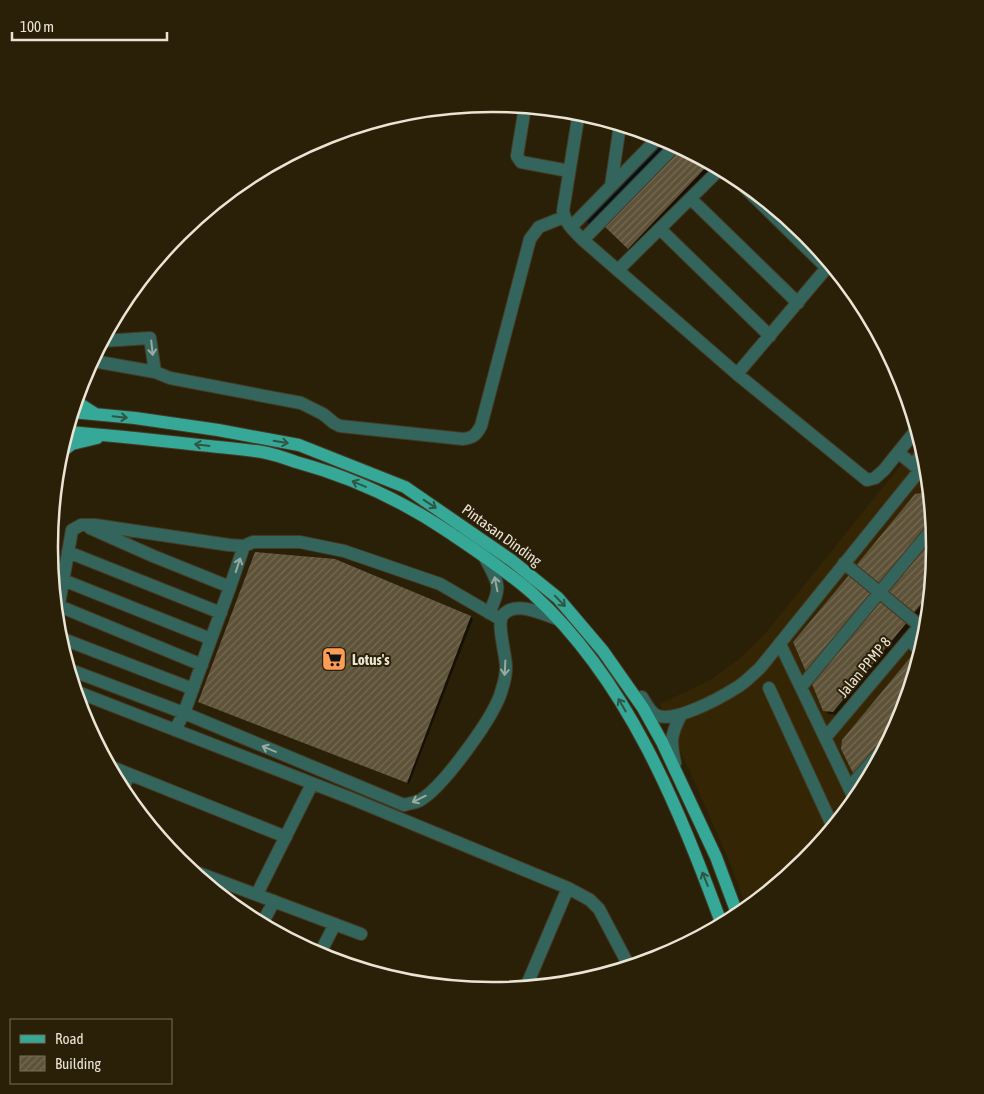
<svg xmlns="http://www.w3.org/2000/svg" width="984" height="1094" font-family="'Asap Condensed',sans-serif">
	<style>
		.built { fill: #342605 }
		.shadow { fill: #0007 }
		.lines { fill: none; stroke-linecap: round; stroke-linejoin: round }
		.stream { stroke: #001023; stroke-width: 3 }
		.building { fill: url(#building-hatch) }
		.minor-casing { stroke: #453b25; stroke-width: 14 }
		.major-casing { stroke: #453b25; stroke-width: 14 }
		.minor { stroke: #34655c; stroke-width: 12 }
		.major { stroke: #36a898; stroke-width: 12 }
		.oneway { stroke: #99ab9f }
		.oneway2 { stroke: #2f5642 }
		.labels { text-anchor: middle; dominant-baseline: central; stroke-width: 4; stroke-linejoin: round; paint-order: stroke }
		.street-label { font-size: 15px; fill: #ebe4d5; stroke: #2a2008 }
		.poi-label { font-size: 15px; font-weight: bold; fill: #ebe4d5; stroke: #2a2008; text-anchor: start }
		.rim { fill: none; stroke: #ebe4d5; stroke-width: 2.5 }
	</style>
	<defs>
		<pattern id="building-hatch" width="6" height="6" patternUnits="userSpaceOnUse" patternTransform="scale(1.25)"><rect width="6" height="6" fill="#5e5239"/><path d="M-1 1l2-2M0 6l6-6M5 7l2-2" fill="none" stroke="#756b55"/></pattern>
	</defs>
	<rect width="100%" height="100%" fill="#2a2008"/>
	<path class="built" d="M921 440 927 461 935 547 927 634 901 717 860 793 805 861 747 908 730 863 660 704 710 680 738 660 765 634Z"/>
	<path class="shadow" d="M681 148 716 167 633 253 606 226Z
		M934 536 935 547 930 601 917 617 891 595Z
		M881 601 911 625 837 715 828 714 825 710Z
		M471 617 473 619 409 784 199 701Z
		M914 655 919 659 901 717 889 740 858 778Z"/>
	<g class="lines">
		<path class="stream" d="M589 222 668 141"/>
	</g>
	<path class="building" d="M680 147 710 163 628 249 604 226Z
		M927 492 930 494 933 522 879 588 854 568 915 494Z
		M934 534 935 547 931 592 913 614 886 592Z
		M255 552 335 559 471 616 407 783 198 702Z
		M849 575 872 593 806 672 793 642Z
		M881 599 908 621 833 712 823 711 812 684Z
		M914 653 919 658 901 717 854 775 841 749 842 740Z
		M876 765 861 792 858 785Z"/>
	<g class="lines">
		<defs>
			<path id="minor" d="M525 107 517 156 521 162 569 171
				M579 112 563 211C565 223 574 231 583 240L737 374 867 480 875 478 884 470 917 429
				M732 175 827 268
				M611 186 620 125
				M691 199 798 303
				M571 227 659 137
				M660 229 770 336
				M583 240 676 145
				M618 270 720 169
				M102 341 150 338 155 372
				M93 358 99 362 155 372 170 378 301 403 323 414 334 423 340 426 463 439C473 438 476 435 481 426L530 239 539 227 564 217
				M737 374 830 264
				M899 453 928 477
				M913 464 924 452
				M90 528 153 556 230 587
				M244 546 230 587 184 713 404 805C410 803 417 803 422 799 444 785 496 715 502 689 504 683 506 674 506 667 506 654 496 623 503 615 516 600 543 614 557 619
				M68 552 221 613
				M484 556C498 583 503 585 489 613
				M844 563 920 626
				M63 580 211 639
				M59 606 202 665
				M56 621 72 530 81 525H95L229 545 244 546 253 542H300L344 551 440 584 500 619
				M58 637 193 689
				M908 640 921 651
				M780 644 855 800
				M68 669 184 713 175 730
				M801 687 933 528
				M769 688 833 827
				M75 691 350 798 568 888 590 900 599 909 629 966
				M642 697C645 702 650 712 656 715 673 724 720 698 736 688 745 683 752 675 760 668L920 470
				M825 738 928 616
				M675 763C670 741 671 734 681 715
				M109 766 286 837
				M849 788 888 743
				M122 791 129 774
				M188 869 361 934
				M257 894 312 784
				M262 924 274 901
				M319 955 335 924
				M526 987 568 888"/>
			<path id="major" d="M75 401 94 413
				M72 412 135 418 218 430 299 445 405 487 511 560 558 598 603 651 643 708 662 742 716 857 738 916
				M66 432C111 435 155 440 199 445 220 447 241 449 262 452 273 454 285 458 296 462 351 477 403 501 450 533 478 552 507 571 533 594 628 681 678 806 722 925
				M60 453 72 444 97 438"/>
		</defs>
		<use href="#minor" class="minor-casing"/>
		<use href="#major" class="major-casing"/>
		<use href="#minor" class="minor"/>
		<use href="#major" class="major"/>
	</g>
	<defs><path id="oneway-shaft" d="M-6 0H5M1.5-3L5.5 0L1.5 3" fill="none" stroke-width="1.6" stroke-linecap="round" stroke-linejoin="round" transform="scale(1.25)"/></defs>
	<g class="oneway">
		<use href="#oneway-shaft" transform="translate(152 348) rotate(84)"/>
		<use href="#oneway-shaft" transform="translate(238 565) rotate(-72)"/>
		<use href="#oneway-shaft" transform="translate(496 584) rotate(-101)"/>
		<use href="#oneway-shaft" transform="translate(505 668) rotate(93)"/>
		<use href="#oneway-shaft" transform="translate(269 749) rotate(-157)"/>
		<use href="#oneway-shaft" transform="translate(419 799) rotate(154)"/>
	</g>
	<g class="oneway2">
		<use href="#oneway-shaft" transform="translate(120 417) rotate(6)"/>
		<use href="#oneway-shaft" transform="translate(281 442) rotate(10)"/>
		<use href="#oneway-shaft" transform="translate(202 445) rotate(-173)"/>
		<use href="#oneway-shaft" transform="translate(359 484) rotate(-157)"/>
		<use href="#oneway-shaft" transform="translate(430 504) rotate(33)"/>
		<use href="#oneway-shaft" transform="translate(560 601) rotate(46)"/>
		<use href="#oneway-shaft" transform="translate(622 705) rotate(-120)"/>
		<use href="#oneway-shaft" transform="translate(705 879) rotate(-112)"/>
	</g>
	<defs>
		<symbol id="supermarket-square" viewBox="-11 -11 22 22"><rect x="-9" y="-9" width="18" height="18" rx="4" fill="#fc9d53" stroke="#2a2008"/><path d="M-6-5.5h2.5l.6 2H6L4.5 2H-2.5L-4.4-4H-6ZM-1.5 3.2a1.3 1.3 0 1 0 .1 0ZM3 3.2a1.3 1.3 0 1 0 .1 0Z" fill="#111"/></symbol>
	</defs>
	<g fill-rule="evenodd">
		<use href="#supermarket-square" x="320" y="645" width="28" height="28"/>
	</g>
	<g class="labels">
		<g class="street-label">
			<text transform="translate(502 535) rotate(36)">Pintasan Dinding</text>
			<text transform="translate(864 667) rotate(-50)">Jalan PPMP 8</text>
		</g>
		<g class="poi-label">
			<text x="352" y="659">Lotus's</text>
		</g>
	</g>
	<path d="M0 0H984V1094H0ZM492 112H492A434 434 0 0 1 926 546V548A434 434 0 0 1 492 982H492A434 434 0 0 1 58 548V546A434 434 0 0 1 492 112Z" fill="#2a2008" fill-rule="evenodd"/>
	<path class="rim" d="M492 112H492A434 434 0 0 1 926 546V548A434 434 0 0 1 492 982H492A434 434 0 0 1 58 548V546A434 434 0 0 1 492 112Z"/>
	<rect x="10" y="1019" width="162" height="65" fill="#2a2008" stroke="#776e5a"/>
	<rect x="20" y="1035" width="25" height="8" fill="#36a898" stroke="#776e5a"/>
	<text x="55" y="1044" font-size="15" fill="#ebe4d5">Road</text>
	<rect x="20" y="1056" width="25" height="15" fill="url(#building-hatch)" stroke="#776e5a"/>
	<text x="55" y="1069" font-size="15" fill="#ebe4d5">Building</text>
	<path d="M12 32v8h155v-8" fill="none" stroke="#ebe4d5" stroke-width="2.5"/>
	<text x="20" y="32" font-size="15" fill="#ebe4d5" stroke="#2a2008" stroke-width="4" paint-order="stroke">100 m</text>
</svg>
